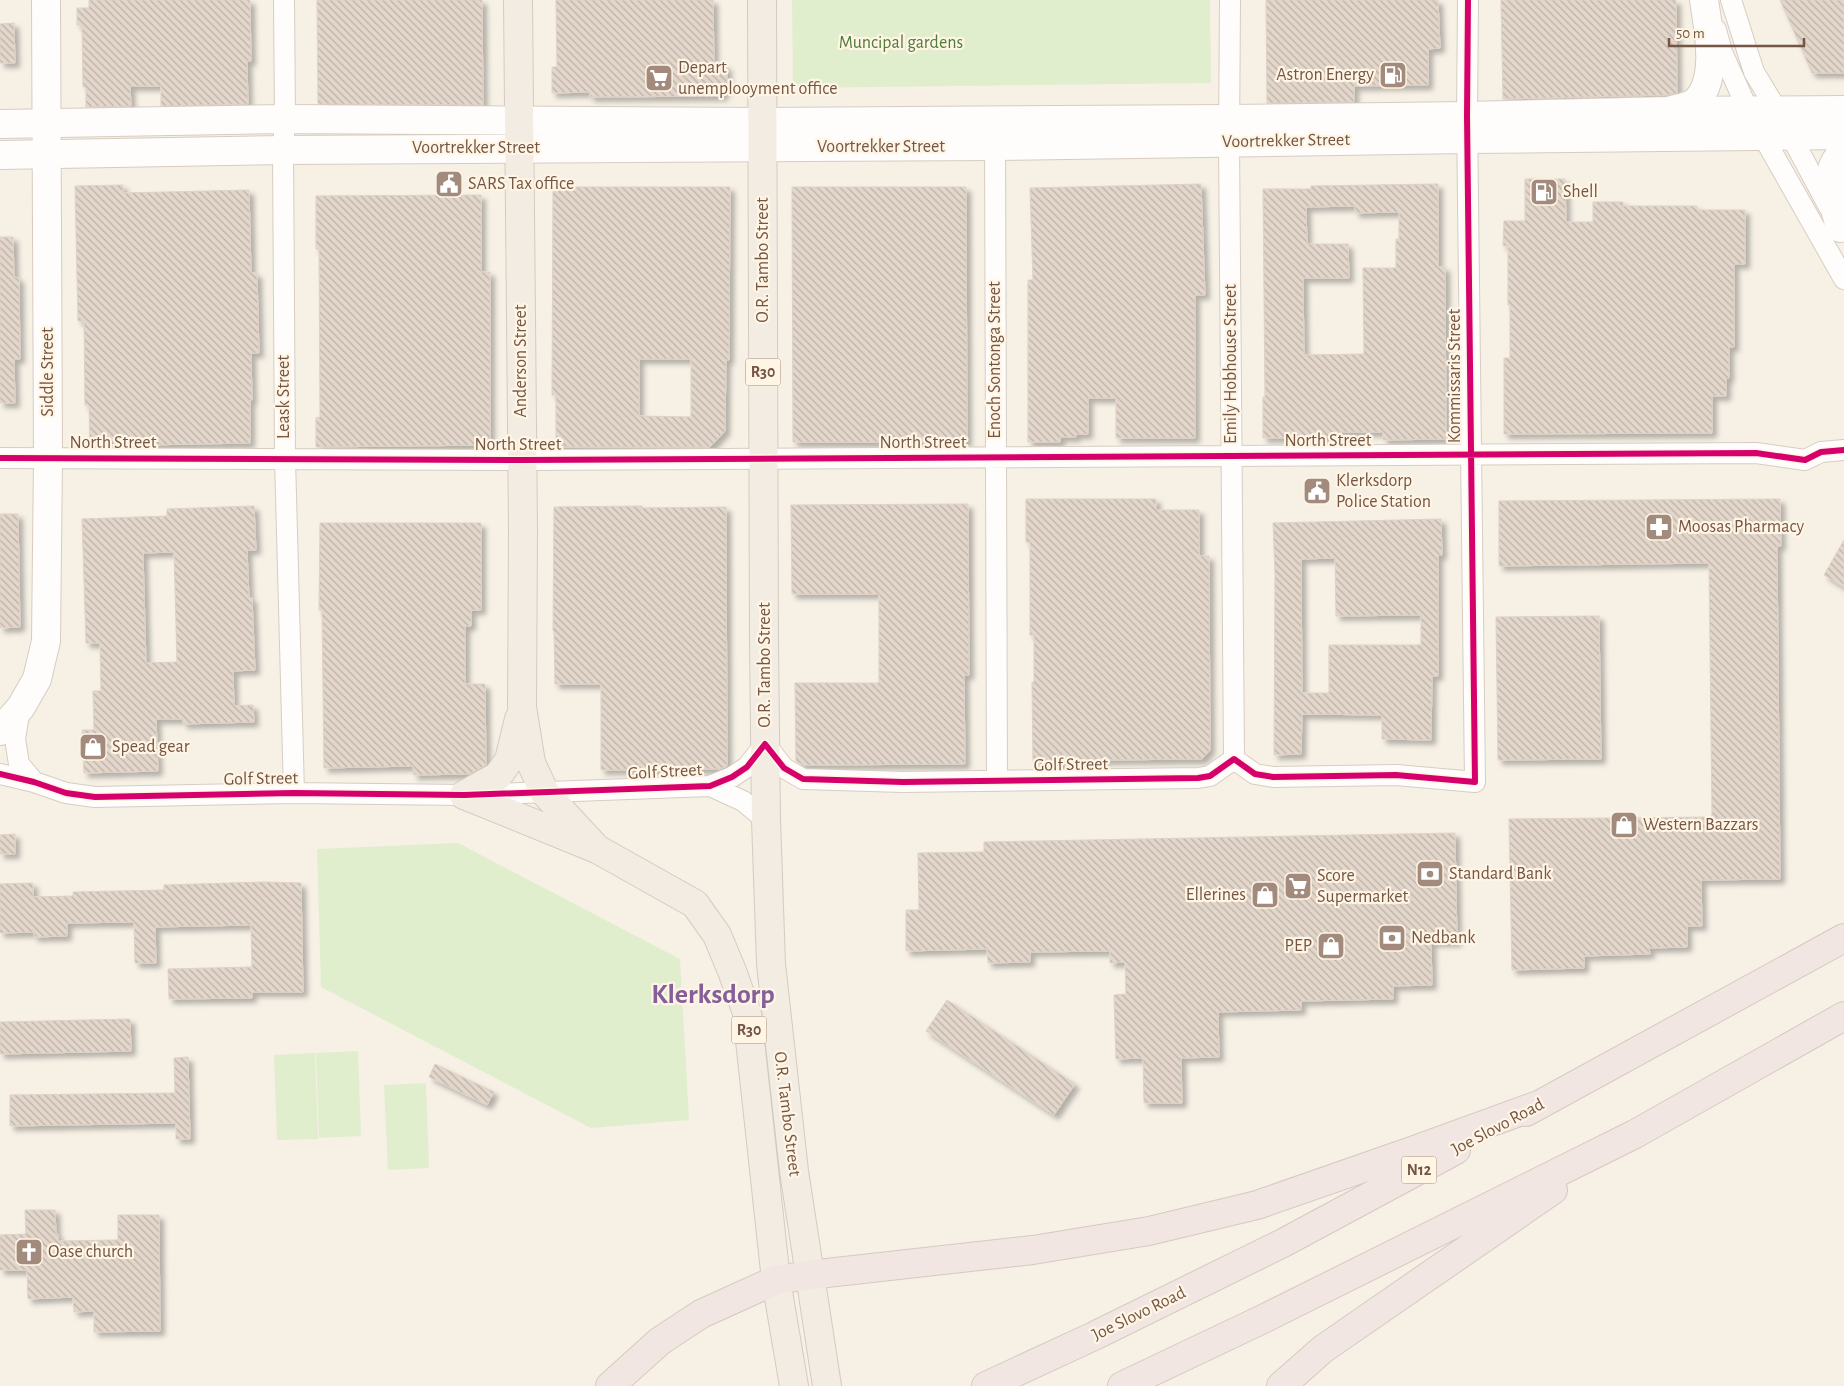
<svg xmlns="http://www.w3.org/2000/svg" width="1844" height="1386" font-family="'Alegreya Sans',sans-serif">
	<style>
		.garden { fill: #e1eece }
		.building { fill: url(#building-back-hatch); stroke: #dfd2c7; fill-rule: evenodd; filter: url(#shadow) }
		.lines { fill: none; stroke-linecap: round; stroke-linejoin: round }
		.street-casing { stroke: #d7cdc3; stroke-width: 22 }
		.secondary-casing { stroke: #d7ccc2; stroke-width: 30 }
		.primary-casing { stroke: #d5cac2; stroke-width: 30 }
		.highway-casing { stroke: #d5cac2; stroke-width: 30 }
		.street { stroke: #fefdfb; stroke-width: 20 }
		.secondary { stroke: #fefdfb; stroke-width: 28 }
		.primary { stroke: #f2ece2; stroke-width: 28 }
		.highway { stroke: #f1e6e2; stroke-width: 28 }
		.cycleway-casing { stroke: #fff5e5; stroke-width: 9 }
		.cycleway { stroke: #d6006c; stroke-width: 6 }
		.labels { text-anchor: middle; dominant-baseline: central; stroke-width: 4.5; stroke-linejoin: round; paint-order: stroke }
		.shield { fill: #fff5e5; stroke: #9e8574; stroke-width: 1 }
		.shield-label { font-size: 16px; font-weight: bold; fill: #755544 }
		.park-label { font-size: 18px; fill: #507c3b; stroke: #fff5e5 }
		.poi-label { font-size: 18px; fill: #755544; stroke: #fff5e5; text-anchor: start }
		.street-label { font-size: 18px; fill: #755544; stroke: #fff5e5 }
		.town-label { font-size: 28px; font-weight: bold; fill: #855f99; stroke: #fff5e5 }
	</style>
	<defs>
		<pattern id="building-back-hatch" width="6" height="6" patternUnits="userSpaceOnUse" patternTransform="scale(1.25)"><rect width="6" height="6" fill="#e3d7cc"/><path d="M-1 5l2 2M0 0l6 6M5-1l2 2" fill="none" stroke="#bdb1a7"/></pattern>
		<filter id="shadow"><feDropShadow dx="4.5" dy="4.5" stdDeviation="2.5" flood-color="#0004"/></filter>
	</defs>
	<rect width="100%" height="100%" fill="#f6f0e5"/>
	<path class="garden" d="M792 0H1210L1211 83 793 88Z
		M458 843 680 959 689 1120 591 1128 321 987 317 849Z
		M358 1051 361 1136 319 1138 316 1053Z
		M315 1053 318 1139 277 1140 274 1055Z
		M426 1083 429 1168 388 1170 384 1085Z"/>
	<path class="building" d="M89 0H250L251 61H247L248 104 161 106V86H130L131 106 86 107V87H83L82 25H77V8H89Z
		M317 0H482L483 105 318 104Z
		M556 0H713L714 62H722V66H727V90H723V96L590 97V92L552 93V67H557Z
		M1266 0H1438L1440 48 1428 49V85L1354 86V102L1267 103Z
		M1501 0H1676L1677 93 1667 95 1503 99Z
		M1780 0H1844V73H1812Z
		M14 23 15 63H0V24Z
		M1525 179H1565L1566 222H1593V202H1623V206H1697V210H1745V264H1734V347H1729V378L1726 379V396H1712V433L1504 434V358H1510V305H1508V246H1503L1504 221H1525Z
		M1201 184 1205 295H1195V438H1116V398H1088V434H1076V437H1060V442H1028V280H1033L1030 188Z
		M1438 184V267H1445L1446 439 1383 440V432H1338V437L1263 438V397H1265L1263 189H1311V186ZM1355 206V213L1399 212V239H1396V268H1363L1364 354 1304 355 1303 278H1349L1348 244H1307L1306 207Z
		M123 185V193L249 190 251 273H257L259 353H251L252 400H250V443L90 446 89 405H85L84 321H78L75 186Z
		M553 187H730L729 360H726L725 431 710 447H556V395H552ZM639 359H691V417L639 416Z
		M792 187H966L967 442H793Z
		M481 195V272H490V445L316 447V418L320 417 319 249H316V196Z
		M0 237H13L14 277 19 278 20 359H14L15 403H0Z
		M1026 499H1156V510H1199V556H1209L1210 750 1202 759 1101 760V764L1033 766 1032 682H1034V635H1030V542H1026Z
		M1780 499 1781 546H1777L1780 879 1701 880 1702 926H1687V947L1649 948 1650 954 1584 956V968L1512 970 1509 819 1712 817 1709 563 1499 566V501Z
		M968 504 969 675H964L965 764 803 765 796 761 795 683H879V594H792L791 505Z
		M254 506 256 550H247L249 598H252L255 670 233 671 234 706 253 705 254 722 183 724V719H156L158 771 84 773 82 730H94L93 691H101L100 643H86L82 519 167 516V509ZM174 552 177 662 146 663 143 553Z
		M642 506V508L726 507 727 766 720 769 601 770V684H555L554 631H553L554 507Z
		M0 514H18L20 627 0 628Z
		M1441 519 1442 555H1438V676H1432L1431 740 1382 739V715L1302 714 1301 754 1274 755 1275 573 1273 523ZM1335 558 1336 616 1421 615V645H1329V693H1302L1301 559Z
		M320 523H481V610H471V626H465V684H485L486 765 469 774 414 775 413 766 324 768 322 610H319Z
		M1844 540V587L1824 575Z
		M1599 616 1601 759 1498 760 1496 617Z
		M1455 833 1457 942H1431L1432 985 1393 986V999L1301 1001V1010L1218 1012 1219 1057 1181 1058 1182 1103H1144L1143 1058 1116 1059 1114 995 1126 994 1125 962 1110 963V951L1030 952V962L988 963 987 949 906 951V910H919L918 853 984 852V842Z
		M15 834V854H0V835Z
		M264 882 301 883 303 992H252V998L169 999 168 969 252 967 251 925 155 927 156 963H135L134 922 67 923V936L34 937V932L0 933V884L33 883V897L73 896V892L164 890V885Z
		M947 1000 1075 1084 1054 1115 926 1031Z
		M130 1019 131 1051 0 1054V1022Z
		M188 1057 190 1139H176V1123L10 1126V1095L175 1093 174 1058Z
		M435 1064 494 1092 487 1105 429 1077Z
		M25 1210H55L56 1234H58V1241L118 1240V1215H159L160 1331 94 1332V1311L74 1312 73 1297 28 1299 27 1270H0V1235L26 1234Z"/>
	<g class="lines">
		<defs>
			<path id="street" d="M284 0 285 119 283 150 285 458 294 793
				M1230 0 1229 142 1234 759
				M1731 0 1754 72 1777 110 1829 207
				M1716 30 1722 52 1748 110 1844 279
				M995 134 997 781
				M0 458 522 460 1756 453 1805 460 1821 452 1844 450
				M20 708 15 739 19 764 34 782
				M0 774 34 782 66 793 95 797 294 793 464 795 710 786 732 777 747 767 765 744 784 768 803 779 903 782 1198 778 1210 776 1234 759 1255 774 1273 777 1396 775 1475 782 1467 116 1468 0
				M710 786 743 801 766 820"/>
			<path id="secondary" d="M1672 110C1679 108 1688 107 1694 103 1720 82 1708 28 1704 0
				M0 124 285 119 762 122 1229 119 1467 116 1670 111 1844 110
				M0 155 283 150 994 146 1468 139 1844 135
				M1840 228C1834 202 1820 172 1844 151
				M0 731 21 707 37 679 46 641 48 458 46 0"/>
			<path id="primary" d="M518 0 523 530 522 707 531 763 545 793 597 849
				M762 0 764 643 766 820 771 964 794 1171 827 1386
				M464 795 597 849 695 904 717 935 732 971 747 1013 776 1280 794 1386
				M464 795 498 776 509 760 519 719"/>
			<path id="highway" d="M1526 1112 1844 938
				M610 1386 660 1341 701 1314 776 1280 809 1275 1033 1250 1149 1231 1257 1205 1412 1151 1541 1104
				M986 1386 1094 1336 1283 1243 1456 1150
				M1122 1386 1261 1320 1635 1134 1844 1016
				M1281 1386 1323 1349 1553 1190"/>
		</defs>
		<use href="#street" class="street-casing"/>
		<use href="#secondary" class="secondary-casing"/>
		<use href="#primary" class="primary-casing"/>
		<use href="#highway" class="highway-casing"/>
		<use href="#street" class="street"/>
		<use href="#secondary" class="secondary"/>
		<use href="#primary" class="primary"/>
		<use href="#highway" class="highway"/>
		<defs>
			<path id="cycleway" d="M0 458 522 460 1756 453 1805 460 1821 452 1844 450
				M0 774 34 782 66 793 95 797 294 793 464 795 710 786 732 777 747 767 765 744 784 768 803 779 903 782 1198 778 1210 776 1234 759 1255 774 1273 777 1396 775 1475 782 1467 116 1468 0"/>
		</defs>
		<use href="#cycleway" class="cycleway-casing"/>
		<use href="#cycleway" class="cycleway"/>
	</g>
	<defs>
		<symbol id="fuel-square" viewBox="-11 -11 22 22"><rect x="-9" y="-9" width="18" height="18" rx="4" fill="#a28b7c" stroke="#fff5e5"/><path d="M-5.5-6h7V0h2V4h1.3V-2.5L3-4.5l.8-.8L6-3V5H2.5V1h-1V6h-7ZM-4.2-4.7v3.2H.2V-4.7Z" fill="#fff"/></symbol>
		<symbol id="supermarket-square" viewBox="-11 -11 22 22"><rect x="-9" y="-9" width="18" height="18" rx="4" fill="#a28b7c" stroke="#fff5e5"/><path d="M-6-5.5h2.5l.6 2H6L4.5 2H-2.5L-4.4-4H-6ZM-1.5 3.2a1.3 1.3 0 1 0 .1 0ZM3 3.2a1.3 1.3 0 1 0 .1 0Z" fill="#fff"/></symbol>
		<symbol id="civic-square" viewBox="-11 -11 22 22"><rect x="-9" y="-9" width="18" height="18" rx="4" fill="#a28b7c" stroke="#fff5e5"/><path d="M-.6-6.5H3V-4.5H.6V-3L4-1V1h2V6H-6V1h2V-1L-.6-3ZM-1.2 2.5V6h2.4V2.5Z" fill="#fff"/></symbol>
		<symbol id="pharmacy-square" viewBox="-11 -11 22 22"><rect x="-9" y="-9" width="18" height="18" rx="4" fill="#a28b7c" stroke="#fff5e5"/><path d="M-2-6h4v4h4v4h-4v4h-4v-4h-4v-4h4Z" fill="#fff"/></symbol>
		<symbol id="shop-square" viewBox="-11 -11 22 22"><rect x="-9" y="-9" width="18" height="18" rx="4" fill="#a28b7c" stroke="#fff5e5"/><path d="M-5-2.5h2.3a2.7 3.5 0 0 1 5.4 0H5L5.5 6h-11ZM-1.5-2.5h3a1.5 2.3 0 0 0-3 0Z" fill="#fff"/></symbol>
		<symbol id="bank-square" viewBox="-11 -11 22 22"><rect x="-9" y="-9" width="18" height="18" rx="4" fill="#a28b7c" stroke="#fff5e5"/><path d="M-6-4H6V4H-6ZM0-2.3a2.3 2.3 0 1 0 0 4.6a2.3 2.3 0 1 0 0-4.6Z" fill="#fff"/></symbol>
		<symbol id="church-square" viewBox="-11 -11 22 22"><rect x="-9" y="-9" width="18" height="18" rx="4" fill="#a28b7c" stroke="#fff5e5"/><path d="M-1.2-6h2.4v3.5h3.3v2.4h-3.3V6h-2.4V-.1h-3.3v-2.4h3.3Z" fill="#fff"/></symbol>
	</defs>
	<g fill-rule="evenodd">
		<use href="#fuel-square" x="1377" y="59" width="32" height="32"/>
		<use href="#supermarket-square" x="643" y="62" width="32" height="32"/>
		<use href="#civic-square" x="433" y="168" width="32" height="32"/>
		<use href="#fuel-square" x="1528" y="176" width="32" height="32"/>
		<use href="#civic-square" x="1301" y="475" width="32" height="32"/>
		<use href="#pharmacy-square" x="1643" y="511" width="32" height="32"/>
		<use href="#shop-square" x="77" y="731" width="32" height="32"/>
		<use href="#shop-square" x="1608" y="809" width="32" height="32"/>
		<use href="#bank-square" x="1414" y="858" width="32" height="32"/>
		<use href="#supermarket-square" x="1282" y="870" width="32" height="32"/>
		<use href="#shop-square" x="1249" y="879" width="32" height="32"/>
		<use href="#bank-square" x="1376" y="922" width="32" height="32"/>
		<use href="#shop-square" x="1315" y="930" width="32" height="32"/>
		<use href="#church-square" x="13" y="1236" width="32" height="32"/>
	</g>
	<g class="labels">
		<g class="shield">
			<rect x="745.5" y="358.5" width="35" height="27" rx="4"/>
			<rect x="731.5" y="1016.5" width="35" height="27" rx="4"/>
			<rect x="1401.5" y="1156.5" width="35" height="27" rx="4"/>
		</g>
		<g class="shield-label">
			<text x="763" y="372">R30</text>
			<text x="749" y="1030">R30</text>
			<text x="1419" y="1170">N12</text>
		</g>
		<g class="park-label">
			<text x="901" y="43">Muncipal gardens</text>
		</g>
		<g class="poi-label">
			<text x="678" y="68">Depart<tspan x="678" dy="21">unemplooyment office</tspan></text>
			<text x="1374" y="75" text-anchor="end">Astron Energy</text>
			<text x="468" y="184">SARS Tax office</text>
			<text x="1563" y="192">Shell</text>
			<text x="1336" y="481">Klerksdorp<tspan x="1336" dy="21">Police Station</tspan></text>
			<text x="1678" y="527">Moosas Pharmacy</text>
			<text x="112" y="747">Spead gear</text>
			<text x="1643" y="825">Western Bazzars</text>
			<text x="1449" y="874">Standard Bank</text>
			<text x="1317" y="876">Score<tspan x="1317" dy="21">Supermarket</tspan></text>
			<text x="1246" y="895" text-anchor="end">Ellerines</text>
			<text x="1411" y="938">Nedbank</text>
			<text x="1312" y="946" text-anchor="end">PEP</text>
			<text x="48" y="1252">Oase church</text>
		</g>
		<g class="street-label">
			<text transform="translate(1286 141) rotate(-1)">Voortrekker Street</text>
			<text x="881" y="147">Voortrekker Street</text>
			<text x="476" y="148">Voortrekker Street</text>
			<text transform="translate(763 260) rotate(-90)">O.R. Tambo Street</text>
			<text transform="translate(995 360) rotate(-90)">Enoch Sontonga Street</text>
			<text transform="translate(521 361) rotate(-90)">Anderson Street</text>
			<text transform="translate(1231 364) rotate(-90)">Emily Hobhouse Street</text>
			<text transform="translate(48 372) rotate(-90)">Siddle Street</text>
			<text transform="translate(1455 376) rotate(-90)">Kommissaris Street</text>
			<text transform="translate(284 397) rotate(-90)">Leask Street</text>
			<text x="1328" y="441">North Street</text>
			<text x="113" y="443">North Street</text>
			<text x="923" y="443">North Street</text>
			<text x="518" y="445">North Street</text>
			<text transform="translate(765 665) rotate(-90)">O.R. Tambo Street</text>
			<text transform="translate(1071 765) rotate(-1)">Golf Street</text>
			<text transform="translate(665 772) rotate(-3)">Golf Street</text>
			<text transform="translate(261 779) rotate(-1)">Golf Street</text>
			<text transform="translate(787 1114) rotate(83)">O.R. Tambo Street</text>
			<text transform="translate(1498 1127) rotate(-28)">Joe Slovo Road</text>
			<text transform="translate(1139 1314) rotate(-26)">Joe Slovo Road</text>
		</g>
		<g class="town-label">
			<text x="713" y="995">Klerksdorp</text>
		</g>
	</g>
	<path d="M1669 38v8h135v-8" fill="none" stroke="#755544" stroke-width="2.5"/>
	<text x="1676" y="38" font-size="15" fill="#755544" stroke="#fff5e5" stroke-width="4" paint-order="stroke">50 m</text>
</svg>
